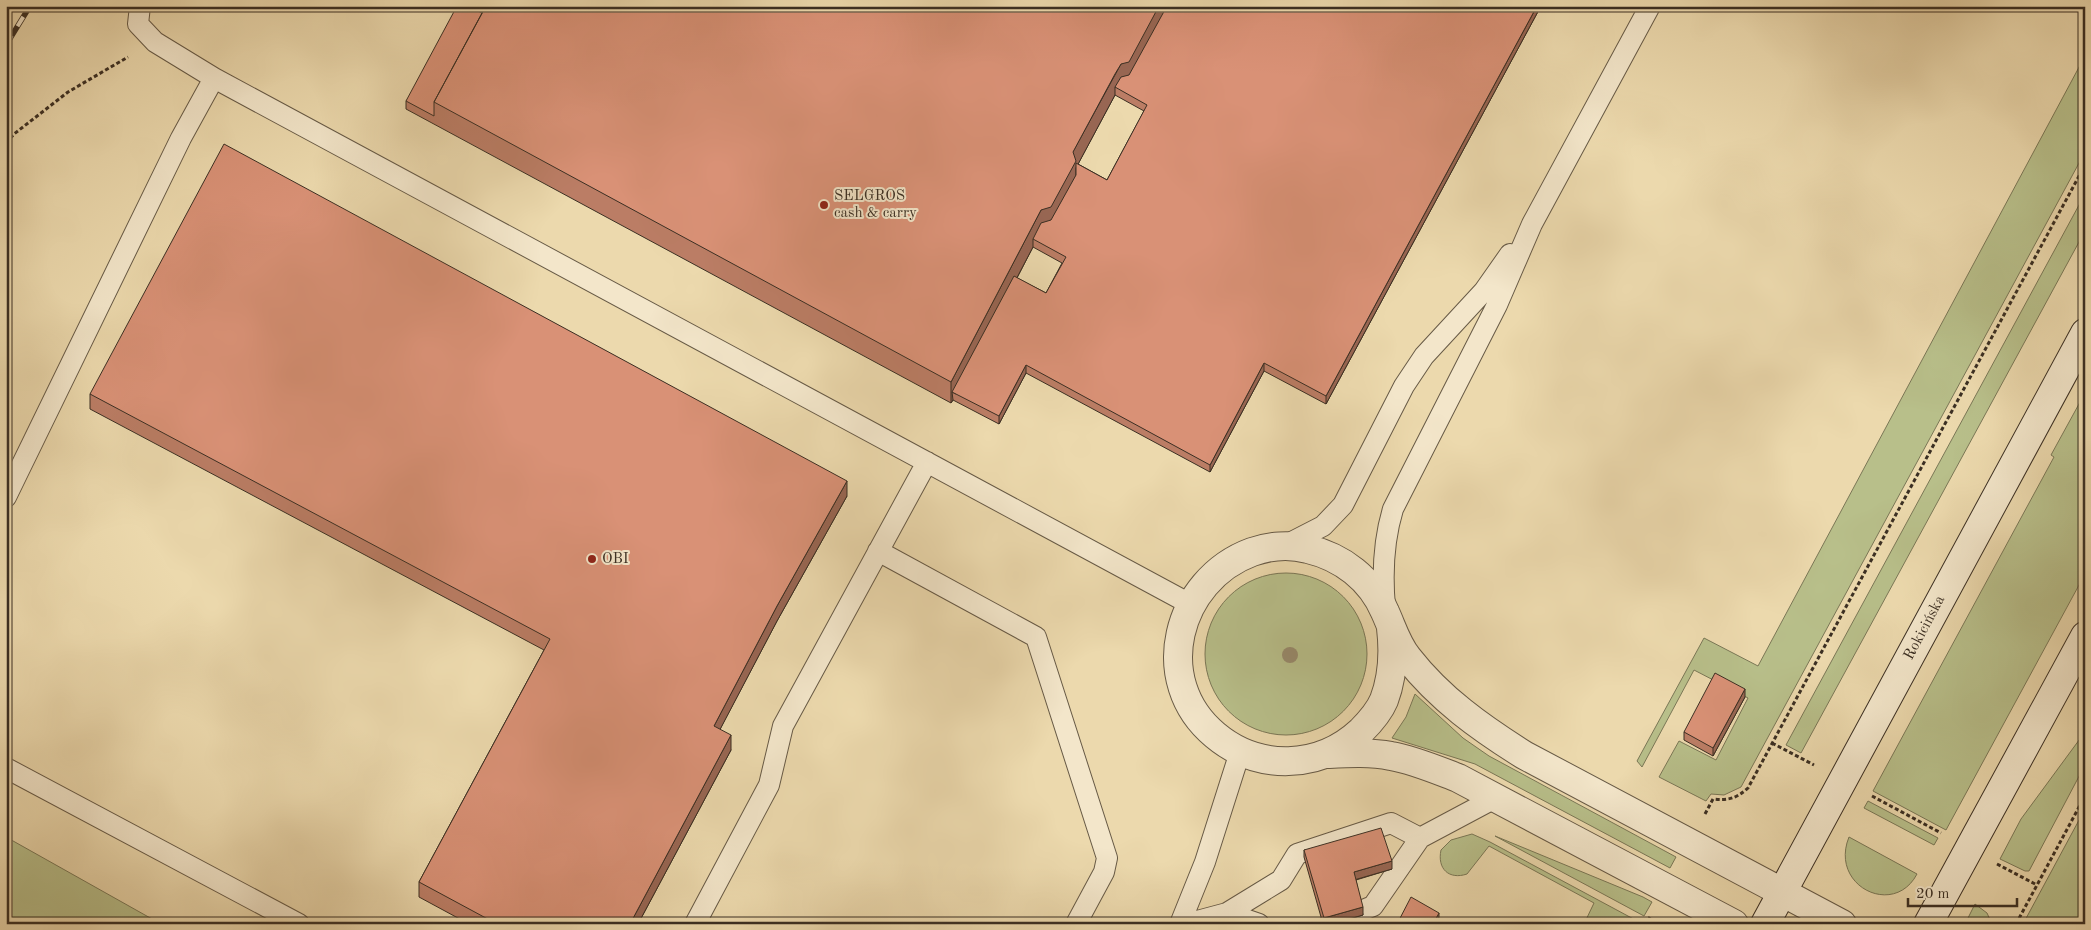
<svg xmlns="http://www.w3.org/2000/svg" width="2091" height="930" font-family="'Old Standard TT',serif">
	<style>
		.grass { fill: #b8bf8a; stroke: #7a7756 }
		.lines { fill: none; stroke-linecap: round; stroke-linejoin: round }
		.lane-casing { stroke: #675a46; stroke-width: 22 }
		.street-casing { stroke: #675a46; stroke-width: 30 }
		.secondary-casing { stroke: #3b2f23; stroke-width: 30 }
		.path { stroke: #3b2f23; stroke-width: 3; stroke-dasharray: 4 2.5; stroke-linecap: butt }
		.lane { stroke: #f3e6ca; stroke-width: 20 }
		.street { stroke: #f3e6ca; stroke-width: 28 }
		.secondary { stroke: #f3e6ca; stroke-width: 28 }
		.rail-casing { stroke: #3b2f23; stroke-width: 5.5 }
		.rail { stroke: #f3e6ca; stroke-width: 4; stroke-dasharray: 11; stroke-linecap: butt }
		.tree { fill: #988b6d }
		.wall { fill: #bb7d65; stroke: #3b2f23; fill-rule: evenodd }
		.shaded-wall { fill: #986653; stroke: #3b2f23 }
		.building { fill: #d99176; stroke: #3b2f23 }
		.poi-dot { fill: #8f2418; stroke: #f3e6ca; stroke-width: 2 }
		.labels { text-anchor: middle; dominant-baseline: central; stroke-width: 4; stroke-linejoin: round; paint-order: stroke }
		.poi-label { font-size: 15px; fill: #3b2f23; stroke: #f3e6ca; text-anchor: start }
		.street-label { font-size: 15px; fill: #3b2f23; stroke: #f3e6ca }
	</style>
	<rect width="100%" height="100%" fill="#ecd9ad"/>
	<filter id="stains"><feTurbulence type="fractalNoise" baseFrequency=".004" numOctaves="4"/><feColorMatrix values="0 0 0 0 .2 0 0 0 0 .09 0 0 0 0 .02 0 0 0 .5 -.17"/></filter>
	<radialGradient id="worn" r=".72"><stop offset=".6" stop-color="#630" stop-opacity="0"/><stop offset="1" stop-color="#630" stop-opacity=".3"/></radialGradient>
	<path class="grass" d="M2085 56V152L1741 787 1724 795 1711 794 1706 801 1659 777 1679 741 1716 760 1748 698 1694 670 1642 767 1637 761 1704 638 1758 666Z
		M2085 194V231L1801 753 1786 745Z
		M2085 393V574L1946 830 1873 791 2054 457 2051 455Z
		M1205 654a81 81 0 1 1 162 0a81 81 0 1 1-162 0Z
		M1415 694 1463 738 1489 756 1676 857 1670 868 1475 764 1392 738 1406 717Z
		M2085 732V765L2029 871H2025L2000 859 2021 819Z
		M1868 801 1938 838 1934 845 1864 808Z
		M2085 809V924H2023Z
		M1472 834 1490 842 1641 923 1584 924 1594 903 1489 846 1467 874C1449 880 1437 869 1441 850L1451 840Z
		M1495 836 1643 897 1652 902 1644 916Z
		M6 837 161 924H6Z
		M1849 837 1917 874C1894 918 1829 886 1849 837Z
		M1975 904 1987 913 1992 924H1965Z"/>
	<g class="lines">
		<defs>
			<path id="lane" d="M214 78 1190 604
				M6 497 181 138 214 78 155 42 138 24 140 6
				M1284 546 1323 526 1343 505 1404 386 1424 356 1484 291 1510 254
				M878 551 1036 637 1107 858 1104 872 1076 924
				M1385 607C1382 573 1383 542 1393 509L1497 305 1532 224 1650 6
				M6 768 299 924
				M1227 913 1281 880 1297 854 1391 823 1420 838
				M695 924 769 785 783 726 927 462
				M1180 924 1205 862 1240 752
				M1186 924 1227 913 1259 924
				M1329 924 1373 906 1420 838 1497 797"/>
			<path id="street" d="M1391 628C1394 653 1393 676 1384 700 1379 712 1369 723 1361 731 1319 770 1258 771 1215 735 1150 681 1176 580 1252 552 1269 546 1290 544 1308 549 1342 557 1371 579 1385 612 1392 627 1397 645 1408 658 1440 699 1481 728 1524 755L1842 924
				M1329 754C1350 753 1371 752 1391 756 1414 760 1437 770 1458 778L1734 924"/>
			<path id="secondary" d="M1765 924 2085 333
				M1928 924 2085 636"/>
		</defs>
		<use href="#lane" class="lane-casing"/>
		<use href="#street" class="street-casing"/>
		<use href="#secondary" class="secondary-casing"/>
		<path class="path" d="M6 143 14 134 68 92 128 57
			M1772 743 1814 765
			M1872 796 1941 833
			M1705 814 1713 799C1728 801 1737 798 1748 788L2085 165
			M1997 864 2037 885
			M1646 924 1650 917
			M2016 924 2085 796"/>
		<use href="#lane" class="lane"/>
		<use href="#street" class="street"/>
		<use href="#secondary" class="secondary"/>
		<defs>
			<path id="rail" d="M6 45 30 6"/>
		</defs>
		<use href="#rail" class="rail-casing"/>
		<use href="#rail" class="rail"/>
	</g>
	<circle class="tree" cx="1290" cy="655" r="8"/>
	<path class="wall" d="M486 6H1541L1326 404 1264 371 1210 472 1026 373 999 424 953 400 951 403 406 109V101L482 13ZM1115 95 1144 111 1107 180 1078 164ZM1033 247 1062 263 1046 293 1017 278Z
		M90 394 847 496 777 621 720 729 731 750 638 924H469L419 897V882L544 650 90 409Z
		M1745 697 1713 756 1684 740V732Z
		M1304 850 1392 869 1356 880 1363 915 1332 924H1323L1304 857Z"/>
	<path class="shaded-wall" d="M1159 6H1171L1129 83 1115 87V95L1076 168V182L1051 228 1033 239V247L956 394 952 392 953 400 951 403V382L1041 210 1121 64Z
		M1537 6H1541L1326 404V396Z
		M1264 363V371L1210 472V465Z
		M1026 365V373L999 424V416Z
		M847 481V496L777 621 714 741V726L777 606Z
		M1745 689V697L1713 756V748Z
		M731 735V750L638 924H630Z
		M1392 861V869L1354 880V872Z
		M1363 907V915L1332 924H1324V918Z
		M1439 913V924H1433Z"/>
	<path class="building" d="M457 6 474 9 482 13 434 102V116L406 101Z
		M486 6H1159L1129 62 1121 64 1115 74 1073 152 1076 161 1051 207 1041 210 951 382 434 102Z
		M1167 6H1537L1326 396 1264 363 1210 465 1026 365 999 416 952 392 1014 276 1046 293 1066 257 1033 239 1041 223 1051 220 1076 175V163L1107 180 1147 105 1115 87 1121 77 1129 75Z
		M224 144 847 481 777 606 714 726 731 735 630 924H497L419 882 550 639 90 394Z
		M1715 673 1745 689 1713 748 1684 732Z
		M1381 828 1392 861 1354 872 1363 907 1324 918 1304 850Z
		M1411 897 1439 913 1433 924H1397Z"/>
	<g class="poi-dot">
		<circle cx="824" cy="205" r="5"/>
		<circle cx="592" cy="559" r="5"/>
	</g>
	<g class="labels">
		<g class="poi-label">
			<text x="834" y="196">SELGROS<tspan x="834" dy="17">cash &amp; carry</tspan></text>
			<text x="602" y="559">OBI</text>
		</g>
		<g class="street-label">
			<text transform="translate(1925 628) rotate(-62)">Rokicińska</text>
		</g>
	</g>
	<rect width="2091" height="930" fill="none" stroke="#ecd9ad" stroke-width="25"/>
	<rect x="8" y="8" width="2076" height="915" fill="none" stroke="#3b2f23" stroke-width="2.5"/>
	<rect x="12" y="12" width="2066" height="905" fill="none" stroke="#3b2f23"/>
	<path d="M1908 898v8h109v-8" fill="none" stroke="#3b2f23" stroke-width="2.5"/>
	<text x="1916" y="898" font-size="15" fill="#3b2f23" stroke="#f3e6ca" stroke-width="4" paint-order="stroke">20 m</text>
	<rect width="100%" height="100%" filter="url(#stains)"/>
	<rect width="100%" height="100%" fill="url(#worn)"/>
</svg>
